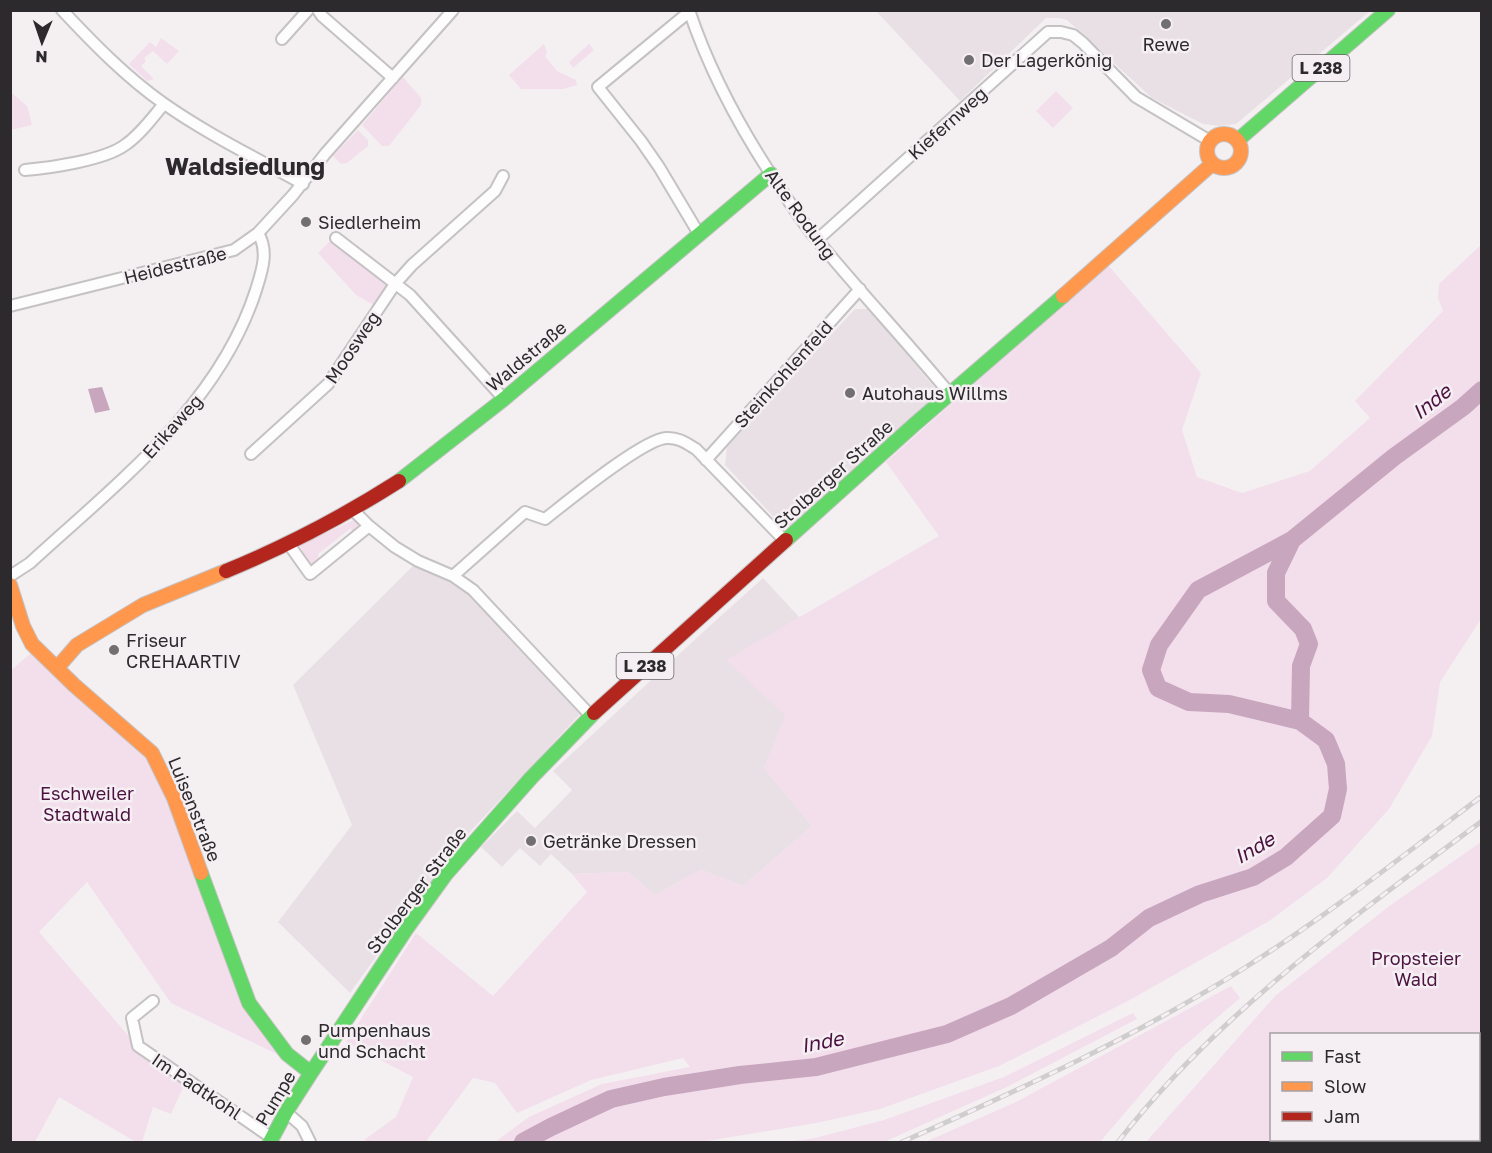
<svg xmlns="http://www.w3.org/2000/svg" width="1492" height="1153" font-family="'Golos Text',sans-serif">
	<style>
		.built { fill: #e9e0e6 }
		.green { fill: #f3deec; fill-rule: evenodd }
		.water { fill: #c8a6be }
		.lines { fill: none; stroke-linecap: round; stroke-linejoin: round }
		.river { stroke: #c8a6be; stroke-width: 18 }
		.street-casing { stroke: #c5c2c3; stroke-width: 14 }
		.fast-casing { stroke: #c5c2c3; stroke-width: 16 }
		.slow-casing { stroke: #c5c2c3; stroke-width: 16 }
		.jam-casing { stroke: #c5c2c3; stroke-width: 16 }
		.street { stroke: #fdfdfd; stroke-width: 10 }
		.fast { stroke: #63d668; stroke-width: 14 }
		.slow { stroke: #ff974d; stroke-width: 14 }
		.jam { stroke: #b3261e; stroke-width: 14 }
		.rail-casing { stroke: #cfcdcd; stroke-width: 5 }
		.rail { stroke: #f5eff3; stroke-width: 3; stroke-dasharray: 9; stroke-linecap: butt }
		.poi-dot { fill: #726f71; stroke: #f5eff3; stroke-width: 2 }
		.labels { text-anchor: middle; dominant-baseline: central; stroke-width: 5; stroke-linejoin: round; paint-order: stroke }
		.shield { fill: #f5eff3; stroke: #686568; stroke-width: 1.5 }
		.shield-label { font-size: 16px; font-weight: bold; fill: #2c2a2c }
		.poi-label { font-size: 18px; fill: #2c2a2c; stroke: #f5eff3; text-anchor: start }
		.street-label { font-size: 18px; fill: #2c2a2c; stroke: #f5eff3 }
		.park-label { font-size: 18px; fill: #4c1341; stroke: #f5eff3 }
		.water-label { font-size: 20px; font-style: italic; fill: #4a113f; stroke: #f5eff3 }
		.district-label { font-size: 24px; font-weight: bold; fill: #2c2a2c; stroke: #f5eff3 }
	</style>
	<rect width="100%" height="100%" fill="#f4f0f2"/>
	<path class="built" d="M876 11H1370L1236 124 1220 126 1203 124 1152 98 1067 20 1060 18H1046L960 101Z
		M855 309H869L939 393 787 531 725 465 727 447Z
		M415 564 451 579 470 593 582 712 468 834 440 868 350 993 278 922 352 825 293 685Z
		M763 578 800 618 727 660 786 715 764 768 812 826 743 886 701 870 655 895 628 872 572 874 551 854 540 866 520 848 502 867 481 847 517 811 535 828 572 790 553 771 702 633Z"/>
	<path class="green" d="M161 38 179 51 167 64 153 51 144 58 146 61 141 66 154 79 147 81 129 64 150 42 156 47Z
		M544 44 547 52 545 56 557 71 576 80 577 85 563 89H521L509 75Z
		M589 44 594 50 573 68 569 62Z
		M403 77 421 98V105L389 146H382L362 125Z
		M1056 91 1073 108 1053 128 1036 111Z
		M12 93 27 106 32 125 11 130Z
		M358 130 368 140V146L347 163 341 164 333 156Z
		M332 239 388 283 374 305 356 295 318 253Z
		M1481 245V619L1440 682 1432 736 1389 809 1327 878 1269 921 1128 1001 999 1066 880 1109 816 1123 701 1142H495L529 1117 602 1084 690 1067 683 1058 591 1080 517 1113 495 1083 473 1078 427 1140 428 1142H368L364 1140 396 1117 413 1077 346 1042 416 933 493 996 587 892 572 874 628 872 655 895 701 870 743 886 812 826 764 768 785 715 726 660 939 536 886 462 1108 265 1201 373 1182 430 1197 477 1242 493 1310 471 1370 418 1355 401 1443 311 1438 298 1439 284Z
		M356 519 360 524V529L353 536 351 528 318 554 320 562 316 567 308 564 300 545Z
		M31 653 149 754 185 836 245 1005 285 1058 171 1003 87 882 39 932 138 1047 185 1083 171 1114 153 1107 142 1142H136L59 1097 35 1142H11L10 671Z
		M1481 842V1142H1146L1275 996 1388 907ZM1272 1034H1478V1140H1272Z
		M1231 986 1240 998 1176 1053 1100 1142H925L1016 1102Z
		M1133 1013 1137 1019 1009 1086 884 1142H786L815 1138 884 1120 1004 1077Z"/>
	<path class="water" d="M102 387 110 410 95 413 88 389Z"/>
	<g class="lines">
		<path class="river" d="M1292 540 1276 573V601L1303 629 1309 644 1301 666 1300 721
			M523 1142 551 1127 611 1099 664 1087 740 1075 816 1067 947 1034 1011 1006 1111 948 1149 918 1200 894 1253 877 1286 857 1332 816 1338 789 1336 764 1326 740 1300 721 1229 704 1189 702 1158 688 1151 670 1159 645 1198 590 1292 540 1394 457 1463 407 1482 390"/>
		<defs>
			<path id="street" d="M62 10C93 43 126 77 163 103 207 134 256 158 303 184
				M318 10 322 16 393 78
				M689 10C710 73 741 130 778 185 791 204 803 224 818 241 861 293 907 342 950 394
				M689 12 598 87 641 141 659 167 699 234
				M282 39 308 10
				M25 170C50 168 105 160 125 145 140 135 152 118 164 104
				M336 238 410 295 504 399
				M817 240 1048 32H1061L1073 35 1083 43 1136 97 1210 141
				M10 306 234 250 258 233 293 195 325 154 453 10
				M251 454 328 384 395 284 412 265 495 191 503 176
				M706 460 860 289
				M353 510 369 526 395 547 418 561 453 576 473 590 591 716
				M288 543 310 574 369 526
				M10 576 30 563C116 484 219 406 256 290 262 271 269 251 258 233
				M453 576 525 512 545 519C568 501 642 440 666 438 678 437 686 443 696 449L785 541
				M153 1001 132 1018 138 1046 272 1138
				M286 1112 302 1126 310 1142"/>
			<path id="fast" d="M1238 140 1388 10
				M399 481 504 399 771 174
				M786 540 915 424 1063 296
				M201 873 249 1003 287 1054 311 1073
				M270 1142 286 1112 311 1073 407 928 446 874 531 778 594 713"/>
			<path id="slow" d="M1207 151a17 17 0 1 1 34 0a17 17 0 1 1-34 0Z
				M1063 296 1212 164
				M10 585 23 626 32 644 74 685 152 753 174 798 201 873
				M57 668 77 645 143 605 226 571"/>
			<path id="jam" d="M226 571C287 546 344 516 399 481
				M594 713 786 540"/>
		</defs>
		<use href="#street" class="street-casing"/>
		<use href="#fast" class="fast-casing"/>
		<use href="#slow" class="slow-casing"/>
		<use href="#jam" class="jam-casing"/>
		<use href="#street" class="street"/>
		<use href="#fast" class="fast"/>
		<use href="#slow" class="slow"/>
		<use href="#jam" class="jam"/>
		<defs>
			<path id="rail" d="M902 1142C1019 1090 1137 1036 1246 967 1328 915 1404 855 1482 796
				M1118 1142C1218 1013 1352 918 1482 821"/>
		</defs>
		<use href="#rail" class="rail-casing"/>
		<use href="#rail" class="rail"/>
	</g>
	<g class="poi-dot">
		<circle cx="1166" cy="24" r="6"/>
		<circle cx="969" cy="60" r="6"/>
		<circle cx="306" cy="222" r="6"/>
		<circle cx="850" cy="393" r="6"/>
		<circle cx="114" cy="650" r="6"/>
		<circle cx="531" cy="841" r="6"/>
		<circle cx="306" cy="1040" r="6"/>
	</g>
	<g class="labels">
		<g class="shield">
			<rect x="1292.5" y="55" width="57" height="26" rx="4.5"/>
			<rect x="616.5" y="653" width="57" height="26" rx="4.5"/>
		</g>
		<g class="shield-label">
			<text x="1321" y="68">L 238</text>
			<text x="645" y="666">L 238</text>
		</g>
		<g class="poi-label">
			<text x="1166" y="44" text-anchor="middle">Rewe</text>
			<text x="981" y="60">Der Lagerkönig</text>
			<text x="318" y="222">Siedlerheim</text>
			<text x="862" y="393">Autohaus Willms</text>
			<text x="126" y="640">Friseur<tspan x="126" dy="21">CREHAARTIV</tspan></text>
			<text x="543" y="841">Getränke Dressen</text>
			<text x="318" y="1030">Pumpenhaus<tspan x="318" dy="21">und Schacht</tspan></text>
		</g>
		<g class="street-label">
			<text transform="translate(947 123) rotate(-42)">Kiefernweg</text>
			<text transform="translate(801 214) rotate(54)">Alte Rodung</text>
			<text transform="translate(175 265) rotate(-14)">Heidestraße</text>
			<text transform="translate(352 347) rotate(-56)">Moosweg</text>
			<text transform="translate(526 356) rotate(-40)">Waldstraße</text>
			<text transform="translate(783 374) rotate(-48)">Steinkohlenfeld</text>
			<text transform="translate(172 426) rotate(-48)">Erikaweg</text>
			<text transform="translate(833 474) rotate(-42)">Stolberger Straße</text>
			<text transform="translate(195 809) rotate(68)">Luisenstraße</text>
			<text transform="translate(416 890) rotate(-53)">Stolberger Straße</text>
			<text transform="translate(197 1086) rotate(34)">Im Padtkohl</text>
			<text transform="translate(275 1098) rotate(-59)">Pumpe</text>
		</g>
		<g class="park-label">
			<text x="87" y="793">Eschweiler<tspan x="87" dy="21">Stadtwald</tspan></text>
			<text x="1416" y="958">Propsteier<tspan x="1416" dy="21">Wald</tspan></text>
		</g>
		<g class="water-label">
			<text transform="translate(1431 401) rotate(-38)">Inde</text>
			<text transform="translate(1254 847) rotate(-30)">Inde</text>
			<text transform="translate(822 1041) rotate(-11)">Inde</text>
		</g>
		<g class="district-label">
			<text x="245" y="165">Waldsiedlung</text>
		</g>
	</g>
	<rect width="1492" height="1153" fill="none" stroke="#2c2a2c" stroke-width="24"/>
	<rect x="1270" y="1033" width="210" height="108" fill="#f5eff3" stroke="#a5a0a3" stroke-width="1.5"/>
	<rect x="1282" y="1052" width="30" height="9" fill="#63d668" stroke="#a5a0a3" stroke-width="1.5"/>
	<text x="1324" y="1063" font-size="18" fill="#2c2a2c">Fast</text>
	<rect x="1282" y="1082" width="30" height="9" fill="#ff974d" stroke="#a5a0a3" stroke-width="1.5"/>
	<text x="1324" y="1093" font-size="18" fill="#2c2a2c">Slow</text>
	<rect x="1282" y="1112" width="30" height="9" fill="#b3261e" stroke="#a5a0a3" stroke-width="1.5"/>
	<text x="1324" y="1123" font-size="18" fill="#2c2a2c">Jam</text>
	<g transform="translate(42 42) rotate(182)" stroke="#f5eff3" stroke-width="4.5" paint-order="stroke">
	<path d="M0-4.5L10 22L0 15L-10 22Z" fill="#2c2a2c"/>
	<text y="-9" font-size="16" font-weight="bold" text-anchor="middle" fill="#2c2a2c">N</text>
	</g>
</svg>
